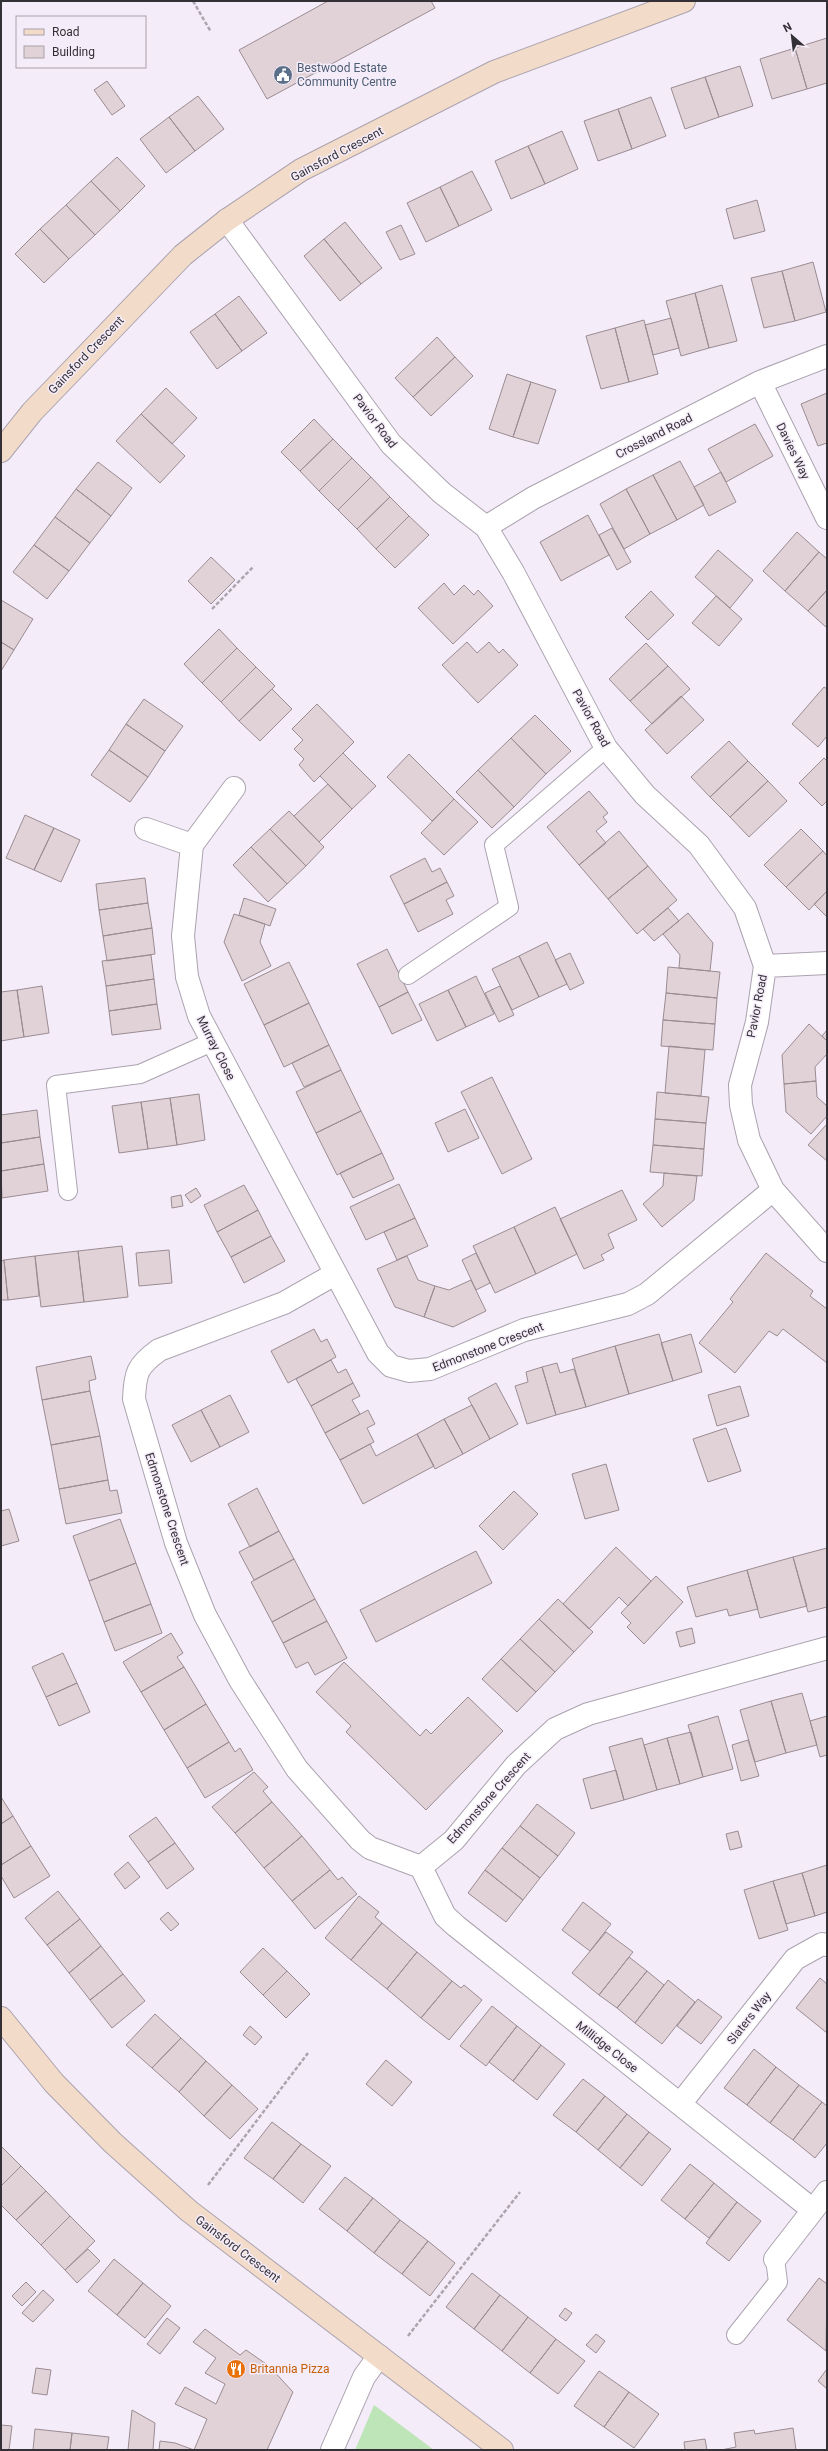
<svg xmlns="http://www.w3.org/2000/svg" width="828" height="2451" font-family="Roboto,sans-serif">
	<style>
		.green { fill: #bde5b7 }
		.building { fill: #e1d2d8; stroke: #9a8c92 }
		.lines { fill: none; stroke-linecap: round; stroke-linejoin: round }
		.lane-casing { stroke: #aba3af; stroke-width: 20 }
		.street-casing { stroke: #aba3af; stroke-width: 24 }
		.secondary-casing { stroke: #aba3af; stroke-width: 24 }
		.path { stroke: #aca5af; stroke-width: 2.5; stroke-dasharray: 4 2; stroke-linecap: butt }
		.lane { stroke: #fff; stroke-width: 18 }
		.street { stroke: #fff; stroke-width: 22 }
		.secondary { stroke: #f2dbc9; stroke-width: 22 }
		.labels { text-anchor: middle; dominant-baseline: central; stroke-width: 3; stroke-linejoin: round; paint-order: stroke }
		.service-label { font-size: 12px; fill: #4e5e75; stroke: #f5ecf9; text-anchor: start }
		.street-label { font-size: 12px; fill: #343136; stroke: #f5ecf9 }
		.food-label { font-size: 12px; fill: #c56008; stroke: #f5ecf9; text-anchor: start }
	</style>
	<rect width="100%" height="100%" fill="#f5ecf9"/>
	<path class="green" d="M374 2405 434 2450H355Z"/>
	<path class="building" d="M328 1H431L435 8 267 99 239 50Z
		M827 38V83L807 89 795 48Z
		M795 48 807 89 772 99 760 59Z
		M740 66 753 106 719 117 705 77Z
		M705 77 719 117 685 129 671 88Z
		M107 81 125 106 112 115 94 90Z
		M198 96 224 129 195 151 169 117Z
		M651 97 666 136 632 149 618 109Z
		M618 109 632 149 598 161 584 121Z
		M169 117 195 151 166 173 140 139Z
		M562 131 578 169 545 184 528 146Z
		M528 146 545 184 511 199 495 161Z
		M117 157 145 186 120 211 91 181Z
		M472 171 492 210 459 226 440 187Z
		M91 181 120 211 95 235 66 205Z
		M440 187 459 226 426 242 407 203Z
		M757 200 765 231 734 239 726 209Z
		M66 205 95 235 69 259 40 229Z
		M345 222 382 268 361 284 324 239Z
		M401 225 415 254 400 260 386 232Z
		M40 229 69 259 44 283 15 254Z
		M324 239 361 284 340 301 304 256Z
		M813 262 826 312 795 321 782 271Z
		M782 271 795 321 764 328 751 278Z
		M722 285 737 341 709 348 695 293Z
		M695 293 709 348 681 356 666 301Z
		M239 296 267 333 242 351 215 314Z
		M215 314 242 351 217 369 190 332Z
		M671 318 679 348 653 355 645 325Z
		M644 320 658 374 629 382 615 328Z
		M615 328 629 382 601 389 586 336Z
		M437 337 455 357 413 397 395 378Z
		M455 357 473 376 431 416 413 397Z
		M507 374 531 382 513 437 489 429Z
		M531 382 556 390 538 444 513 437Z
		M166 388 197 418 172 444 141 414Z
		M827 393V443L818 446 801 404Z
		M141 414 185 456 160 483 116 441Z
		M314 419 333 439 300 471 281 452Z
		M755 424 773 456 726 482 708 449Z
		M333 439 352 458 319 491 300 471Z
		M352 458 371 477 338 510 319 491Z
		M680 461 704 505 677 520 653 475Z
		M98 462 132 488 111 516 76 489Z
		M721 472 736 502 709 516 694 487Z
		M653 475 677 520 650 534 626 489Z
		M371 477 390 497 357 529 338 510Z
		M76 489 111 516 90 543 55 517Z
		M626 489 650 534 624 549 600 504Z
		M390 497 409 516 376 549 357 529Z
		M588 515 609 555 561 581 540 542Z
		M409 516 429 535 395 568 376 549Z
		M55 517 90 543 69 571 34 545Z
		M612 528 631 562 617 570 599 535Z
		M797 532 819 552 785 591 763 571Z
		M34 545 69 571 47 599 13 572Z
		M718 550 753 580 730 608 695 577Z
		M819 552 827 559V590L808 611 785 591Z
		M211 557 235 580 211 604 188 581Z
		M444 583 454 595 464 585 474 595 478 590 493 606 453 644 418 608Z
		M827 590V628L808 611Z
		M651 591 674 615 648 640 625 617Z
		M716 596 742 619 719 646 692 623Z
		M1 600 33 619 14 650 1 642Z
		M219 629 237 648 202 683 184 664Z
		M1 642 14 650 1 671Z
		M467 642 477 653 489 642 499 653 503 649 518 665 478 703 442 665Z
		M646 643 668 666 630 701 609 679Z
		M237 648 256 667 221 702 202 683Z
		M668 666 690 689 652 724 630 701Z
		M256 667 275 686 239 721 221 702Z
		M824 687 827 689V736L818 747 792 724Z
		M272 689 292 709 260 741 239 721Z
		M681 696 704 720 667 754 645 730Z
		M144 699 183 726 165 751 126 724Z
		M317 704 354 742 314 782 299 765 304 759 294 749 303 740 292 729Z
		M535 715 571 751 546 774 511 738Z
		M126 724 165 751 148 777 109 750Z
		M511 738 546 774 514 807 478 770Z
		M729 741 748 761 710 797 691 777Z
		M109 750 148 777 130 802 91 775Z
		M343 753 376 786 352 809 320 776Z
		M409 754 454 799 432 821 387 777Z
		M824 758 827 761V801L822 806 799 783Z
		M748 761 768 781 730 817 710 797Z
		M478 770 514 807 492 828 456 792Z
		M768 781 787 801 749 837 730 817Z
		M328 784 352 809 319 842 294 816Z
		M589 791 608 813 603 817 607 822 596 831 606 843 579 865 547 827Z
		M454 799 478 822 444 855 421 833Z
		M289 811 324 847 306 866 270 829Z
		M25 815 54 828 34 870 6 858Z
		M54 828 80 840 61 882 34 870Z
		M270 829 306 866 287 884 251 847Z
		M801 829 823 851 786 887 764 865Z
		M619 831 648 866 608 899 579 865Z
		M251 847 287 884 268 902 233 865Z
		M823 851 827 856V891L809 910 786 887Z
		M425 858 432 872 440 868 447 882 404 904 390 876Z
		M648 866 677 900 637 934 608 899Z
		M145 878 148 903 99 910 96 884Z
		M447 882 454 896 446 900 453 914 418 932 404 904Z
		M827 891V917L814 904Z
		M244 898 276 909 270 926 239 915Z
		M148 903 152 928 103 936 99 910Z
		M668 908 679 921 654 941 643 929Z
		M688 913 713 943 710 971 679 968 680 955 663 934Z
		M234 914 265 924 260 942 271 966 242 981 224 942Z
		M152 928 155 954 107 961 103 936Z
		M547 942 567 984 539 997 519 956Z
		M387 949 408 992 379 1007 357 964Z
		M570 953 584 983 570 990 555 960Z
		M151 955 154 979 106 986 102 961Z
		M519 956 539 997 512 1010 492 969Z
		M289 962 309 1003 264 1025 244 984Z
		M668 967 720 972 717 998 666 993Z
		M476 976 494 1014 466 1027 448 990Z
		M154 979 157 1004 109 1011 106 986Z
		M42 986 49 1033 24 1037 17 990Z
		M500 986 514 1015 499 1022 485 993Z
		M17 990 24 1037 1 1041V992Z
		M448 990 466 1027 437 1041 419 1004Z
		M408 992 422 1020 392 1034 379 1007Z
		M666 993 717 998 715 1024 663 1020Z
		M309 1003 329 1045 284 1067 264 1025Z
		M157 1004 161 1029 112 1035 109 1011Z
		M663 1020 715 1024 713 1050 661 1046Z
		M809 1024 827 1041V1054L815 1067 816 1081 784 1084 782 1055Z
		M827 1030V1041L822 1036Z
		M329 1045 341 1070 304 1087 292 1063Z
		M669 1046 705 1050 701 1096 665 1093Z
		M341 1070 361 1111 316 1133 296 1092Z
		M492 1077 532 1159 502 1174 461 1092Z
		M816 1081 817 1097 827 1106V1116L811 1134 786 1112 784 1084Z
		M657 1092 709 1097 706 1123 655 1119Z
		M199 1094 205 1140 177 1145 170 1098Z
		M170 1098 177 1145 148 1149 141 1102Z
		M141 1102 148 1149 119 1153 112 1106Z
		M465 1109 479 1138 448 1152 435 1123Z
		M37 1110 40 1137 1 1143V1115Z
		M361 1111 382 1153 337 1175 316 1133Z
		M655 1119 706 1123 704 1149 653 1145Z
		M827 1124V1161L808 1145Z
		M40 1137 44 1164 1 1171V1143Z
		M653 1145 704 1149 702 1176 650 1172Z
		M382 1153 394 1179 353 1198 340 1173Z
		M44 1164 48 1191 2 1198 1 1171Z
		M664 1173 697 1176 694 1200 662 1227 643 1204 663 1186Z
		M399 1184 415 1218 366 1240 350 1207Z
		M244 1185 258 1210 217 1232 204 1205Z
		M196 1188 201 1196 191 1203 185 1195Z
		M622 1190 637 1220 608 1234 614 1248 601 1255 604 1260 584 1269 560 1219Z
		M181 1195 183 1206 172 1208 171 1197Z
		M555 1207 577 1254 536 1274 514 1227Z
		M258 1210 271 1236 231 1257 217 1232Z
		M415 1218 428 1246 397 1260 384 1232Z
		M514 1227 536 1274 495 1293 473 1246Z
		M271 1236 285 1261 244 1283 231 1257Z
		M122 1246 128 1297 84 1302 78 1251Z
		M169 1250 172 1283 139 1286 136 1253Z
		M78 1251 84 1302 41 1307 35 1256Z
		M476 1253 490 1283 476 1290 462 1260Z
		M766 1253 813 1291 810 1296 827 1309V1363L783 1329 777 1336 769 1331 735 1373 699 1343 733 1302 730 1299Z
		M35 1256 39 1296 8 1300 4 1260Z
		M407 1256 418 1280 435 1286 424 1317 395 1307 377 1269Z
		M4 1260 8 1300H1V1261Z
		M471 1280 486 1311 453 1327 424 1317 435 1286 449 1290Z
		M314 1329 321 1342 327 1339 336 1357 288 1383 271 1351Z
		M659 1334 673 1381 629 1394 615 1346Z
		M691 1334 702 1372 673 1381 661 1343Z
		M615 1346 629 1394 586 1407 572 1359Z
		M91 1356 96 1379 89 1381 90 1391 42 1400 36 1367Z
		M331 1360 338 1373 346 1369 353 1383 311 1406 296 1379Z
		M557 1363 560 1373 574 1369 586 1407 556 1415 542 1367Z
		M542 1367 556 1415 527 1424 515 1386 528 1382 526 1372Z
		M353 1383 360 1396 352 1400 360 1414 325 1433 311 1406Z
		M496 1383 518 1424 490 1439 468 1398Z
		M740 1386 749 1416 717 1426 708 1395Z
		M90 1391 100 1436 51 1445 42 1400Z
		M230 1395 249 1432 220 1447 201 1410Z
		M472 1405 490 1439 463 1454 444 1419Z
		M201 1410 220 1447 191 1462 172 1425Z
		M368 1410 375 1424 367 1428 374 1442 340 1460 325 1433Z
		M444 1419 463 1454 435 1469 417 1434Z
		M726 1428 741 1471 708 1482 693 1439Z
		M417 1434 434 1466 363 1504 340 1460 370 1444 376 1456Z
		M100 1436 108 1480 59 1489 51 1445Z
		M606 1464 619 1510 585 1519 572 1474Z
		M108 1480 110 1491 117 1490 122 1513 66 1524 59 1489Z
		M257 1488 279 1531 250 1547 228 1504Z
		M514 1491 538 1514 503 1550 479 1526Z
		M9 1509 19 1541 1 1546V1511Z
		M120 1519 136 1563 89 1581 73 1536Z
		M279 1531 294 1559 254 1580 239 1552Z
		M616 1547 651 1581 628 1606 619 1597 589 1629 563 1604Z
		M827 1548V1607L808 1612 793 1557Z
		M476 1551 492 1583 376 1642 360 1610Z
		M793 1557 807 1606 760 1618 747 1570Z
		M294 1559 315 1599 272 1622 251 1582Z
		M136 1563 151 1604 104 1622 89 1581Z
		M747 1570 758 1609 729 1616 727 1609 696 1617 687 1587Z
		M656 1576 683 1602 644 1644 627 1627 631 1623 621 1613Z
		M315 1599 327 1621 283 1643 272 1622Z
		M558 1599 593 1632 574 1652 539 1619Z
		M151 1604 162 1633 115 1651 104 1622Z
		M539 1619 574 1652 555 1672 520 1639Z
		M327 1621 347 1658 315 1675 308 1662 296 1668 283 1643Z
		M692 1628 695 1643 680 1647 676 1632Z
		M171 1633 183 1653 177 1657 184 1667 141 1692 123 1662Z
		M520 1639 555 1672 536 1692 501 1659Z
		M63 1653 77 1683 46 1697 32 1667Z
		M501 1659 536 1692 517 1712 482 1679Z
		M344 1662 420 1736 426 1729 431 1734 468 1697 503 1731 426 1810 346 1732 351 1726 316 1692Z
		M184 1667 206 1704 164 1730 141 1692Z
		M77 1683 90 1712 59 1726 46 1697Z
		M802 1693 817 1745 786 1753 771 1701Z
		M771 1701 786 1753 755 1762 740 1710Z
		M206 1704 229 1742 187 1768 164 1730Z
		M718 1716 733 1769 703 1777 688 1725Z
		M827 1716V1755L820 1757 810 1721Z
		M691 1732 703 1777 680 1784 667 1738Z
		M642 1738 657 1790 624 1800 609 1747Z
		M667 1738 680 1784 657 1790 644 1745Z
		M748 1740 759 1776 741 1781 732 1745Z
		M229 1742 235 1752 240 1748 253 1770 205 1798 187 1768Z
		M616 1770 624 1800 591 1809 583 1779Z
		M254 1772 268 1787 263 1791 272 1802 235 1833 212 1807Z
		M1 1797 13 1816 1 1824Z
		M272 1802 302 1836 264 1868 235 1833Z
		M537 1804 575 1833 558 1856 520 1826Z
		M13 1816 31 1846 1 1865V1824Z
		M156 1817 175 1843 148 1862 129 1836Z
		M520 1826 558 1856 540 1878 502 1848Z
		M738 1831 742 1847 730 1850 726 1834Z
		M302 1836 330 1870 292 1901 264 1868Z
		M175 1843 194 1869 167 1889 148 1862Z
		M31 1846 50 1876 14 1898 1 1876V1865Z
		M502 1848 540 1878 523 1900 485 1870Z
		M128 1862 140 1877 125 1889 114 1874Z
		M827 1865V1912L815 1916 802 1873Z
		M330 1870 338 1880 342 1877 357 1894 315 1929 292 1901Z
		M485 1870 523 1900 506 1922 468 1893Z
		M802 1873 815 1916 786 1924 773 1881Z
		M773 1881 788 1930 759 1939 744 1890Z
		M58 1891 80 1919 47 1945 25 1918Z
		M359 1896 379 1912 375 1917 382 1923 351 1960 325 1938Z
		M583 1902 611 1924 590 1951 562 1930Z
		M168 1912 179 1924 171 1931 160 1919Z
		M80 1919 101 1946 69 1973 47 1945Z
		M382 1923 417 1952 387 1989 351 1960Z
		M606 1932 633 1952 599 1995 572 1973Z
		M101 1946 123 1974 90 2000 69 1973Z
		M263 1948 287 1971 263 1995 240 1972Z
		M417 1952 452 1981 421 2018 387 1989Z
		M629 1957 647 1971 617 2008 599 1995Z
		M287 1971 310 1994 286 2018 263 1995Z
		M647 1971 664 1985 635 2023 617 2008Z
		M123 1974 145 2001 112 2028 90 2000Z
		M820 1978 827 1984V2033L796 2008Z
		M668 1980 695 2002 662 2044 635 2023Z
		M452 1981 461 1988 464 1985 482 2000 449 2040 421 2018Z
		M698 1999 722 2017 701 2044 677 2026Z
		M492 2006 517 2026 486 2066 460 2046Z
		M155 2014 181 2038 152 2068 126 2045Z
		M250 2026 262 2037 255 2045 243 2035Z
		M517 2026 541 2045 513 2081 489 2062Z
		M181 2038 206 2061 179 2092 152 2068Z
		M541 2045 565 2064 537 2100 513 2081Z
		M754 2049 776 2067 747 2105 724 2088Z
		M386 2060 412 2082 392 2106 366 2084Z
		M206 2061 232 2085 204 2116 179 2092Z
		M776 2067 799 2085 770 2123 747 2105Z
		M583 2079 605 2096 576 2132 553 2115Z
		M232 2085 258 2109 230 2139 204 2116Z
		M799 2085 822 2102 793 2140 770 2123Z
		M605 2096 627 2114 598 2150 576 2132Z
		M822 2102 827 2106V2143L815 2158 793 2140Z
		M627 2114 649 2132 620 2168 598 2150Z
		M272 2122 301 2144 273 2179 244 2158Z
		M649 2132 671 2149 642 2186 620 2168Z
		M301 2144 331 2166 303 2203 273 2179Z
		M1 2146 21 2166 1 2186Z
		M690 2164 714 2183 685 2219 661 2200Z
		M21 2166 46 2191 16 2220 1 2205V2186Z
		M345 2177 373 2198 347 2231 319 2209Z
		M714 2183 737 2202 709 2238 685 2219Z
		M46 2191 70 2216 41 2245 16 2220Z
		M373 2198 400 2220 374 2253 347 2231Z
		M737 2202 761 2221 729 2261 706 2243Z
		M70 2216 95 2241 65 2270 41 2245Z
		M400 2220 428 2241 402 2274 374 2253Z
		M428 2241 455 2263 430 2296 402 2274Z
		M88 2249 100 2261 77 2283 65 2270Z
		M114 2259 143 2283 117 2315 88 2291Z
		M472 2273 500 2295 474 2329 446 2307Z
		M819 2278 827 2284 826 2351 787 2320Z
		M26 2282 36 2292 22 2306 12 2296Z
		M143 2283 171 2306 145 2338 117 2315Z
		M43 2290 54 2300 33 2322 22 2313Z
		M500 2295 528 2317 502 2351 474 2329Z
		M565 2308 572 2313 566 2321 559 2316Z
		M528 2317 556 2339 530 2373 502 2351Z
		M167 2318 180 2328 160 2354 147 2344Z
		M205 2329 240 2355 246 2350 269 2366 293 2392 267 2450H159L160 2441 175 2443 194 2450 207 2419 175 2404 185 2387 216 2404 225 2384 205 2373 216 2358 193 2342Z
		M596 2334 605 2341 596 2353 586 2345Z
		M556 2339 585 2361 558 2394 530 2373Z
		M36 2368 51 2370 47 2395 32 2393Z
		M827 2369V2389L818 2381Z
		M599 2371 629 2392 604 2427 574 2406Z
		M629 2392 659 2414 634 2448 604 2427Z
		M132 2410 155 2423 153 2450H128Z
		M1 2425 12 2426 9 2450H1Z
		M793 2428 796 2450H721L736 2447 734 2433 754 2430 755 2434Z
		M35 2429 72 2433 70 2450H33Z
		M72 2433 109 2437 107 2450H70Z
		M705 2439 707 2450H685L684 2442Z"/>
	<g class="lines">
		<defs>
			<path id="lane" d="M408 975 509 907 494 845 606 748
				M68 1191 56 1085 140 1074 212 1042
				M736 2335 778 2282 775 2259"/>
			<path id="street" d="M227 220 391 444 442 493 486 527 513 572 606 748 645 795 699 845 745 908 765 966 757 1022 740 1085 741 1105 749 1140 773 1190 827 1251
				M760 382 827 518
				M486 527 533 498 760 382 827 356
				M234 788 192 845 183 936 187 977 199 1016 378 1353 391 1366 409 1371 430 1369 524 1330 628 1304 647 1294 773 1190
				M146 829 192 845
				M765 966 827 963
				M335 1274 284 1303 159 1350C137 1366 135 1373 134 1399L176 1543 205 1615 240 1680 297 1769 360 1840 370 1848 421 1867 454 1840 516 1765 555 1729 588 1714 827 1648
				M421 1867 445 1916 456 1926 813 2210
				M680 2104 795 1959 822 1944 827 1945
				M775 2259 827 2192
				M332 2450 364 2377 379 2356"/>
			<path id="secondary" d="M1 451 32 412 183 255 227 220 301 170 494 72 684 1
				M1 2018 54 2083 113 2143 189 2211 502 2450"/>
		</defs>
		<use href="#lane" class="lane-casing"/>
		<use href="#street" class="street-casing"/>
		<use href="#secondary" class="secondary-casing"/>
		<path class="path" d="M193 1 211 32
			M212 609 254 566
			M208 2185 308 2053
			M408 2336 520 2192"/>
		<use href="#lane" class="lane"/>
		<use href="#street" class="street"/>
		<use href="#secondary" class="secondary"/>
	</g>
	<defs>
		<symbol id="civic-disc" viewBox="-11 -11 22 22"><circle r="9.5" fill="#5c6f8a" stroke="#f5ecf9"/><path d="M-.6-6.5H3V-4.5H.6V-3L4-1V1h2V6H-6V1h2V-1L-.6-3ZM-1.2 2.5V6h2.4V2.5Z" fill="#fff"/></symbol>
		<symbol id="restaurant-disc" viewBox="-11 -11 22 22"><circle r="9.5" fill="#e8710a" stroke="#f5ecf9"/><path d="M-5-6h1v4h1v-4h1v4h1v-4h1v5L-1.5 .5V6h-2V.5L-5-1ZM5-6V6H3V1.5H1.5Q1.5-4 5-6Z" fill="#fff"/></symbol>
	</defs>
	<g fill-rule="evenodd">
		<use href="#civic-disc" x="272" y="64" width="22" height="22"/>
		<use href="#restaurant-disc" x="225" y="2358" width="22" height="22"/>
	</g>
	<g class="labels">
		<g class="service-label">
			<text x="297" y="68">Bestwood Estate<tspan x="297" dy="14">Community Centre</tspan></text>
		</g>
		<g class="street-label">
			<text transform="translate(337 154) rotate(-28)">Gainsford Crescent</text>
			<text transform="translate(86 355) rotate(-46)">Gainsford Crescent</text>
			<text transform="translate(375 421) rotate(53)">Pavior Road</text>
			<text transform="translate(654 436) rotate(-27)">Crossland Road</text>
			<text transform="translate(793 451) rotate(64)">Davies Way</text>
			<text transform="translate(591 718) rotate(61)">Pavior Road</text>
			<text transform="translate(757 1006) rotate(-79)">Pavior Road</text>
			<text transform="translate(216 1048) rotate(63)">Murray Close</text>
			<text transform="translate(488 1347) rotate(-21)">Edmonstone Crescent</text>
			<text transform="translate(167 1509) rotate(72)">Edmonstone Crescent</text>
			<text transform="translate(489 1798) rotate(-48)">Edmonstone Crescent</text>
			<text transform="translate(749 2018) rotate(-52)">Slaters Way</text>
			<text transform="translate(607 2047) rotate(38)">Millidge Close</text>
			<text transform="translate(238 2249) rotate(37)">Gainsford Crescent</text>
		</g>
		<g class="food-label">
			<text x="250" y="2369">Britannia Pizza</text>
		</g>
	</g>
	<rect width="828" height="2451" fill="none" stroke="#343136" stroke-width="4"/>
	<rect x="16" y="16" width="130" height="52" fill="#f5ecf9" stroke="#a8a1ab"/>
	<rect x="24" y="29" width="20" height="6" fill="#f2dbc9" stroke="#a8a1ab"/>
	<text x="52" y="36" font-size="12" fill="#343136">Road</text>
	<rect x="24" y="46" width="20" height="12" fill="#e1d2d8" stroke="#a8a1ab"/>
	<text x="52" y="56" font-size="12" fill="#343136">Building</text>
	<g transform="translate(792 36) rotate(332)" stroke="#f5ecf9" stroke-width="3" paint-order="stroke">
	<path d="M0-3L7 15L0 10L-7 15Z" fill="#343136"/>
	<text y="-6" font-size="11" font-weight="bold" text-anchor="middle" fill="#343136">N</text>
	</g>
</svg>
